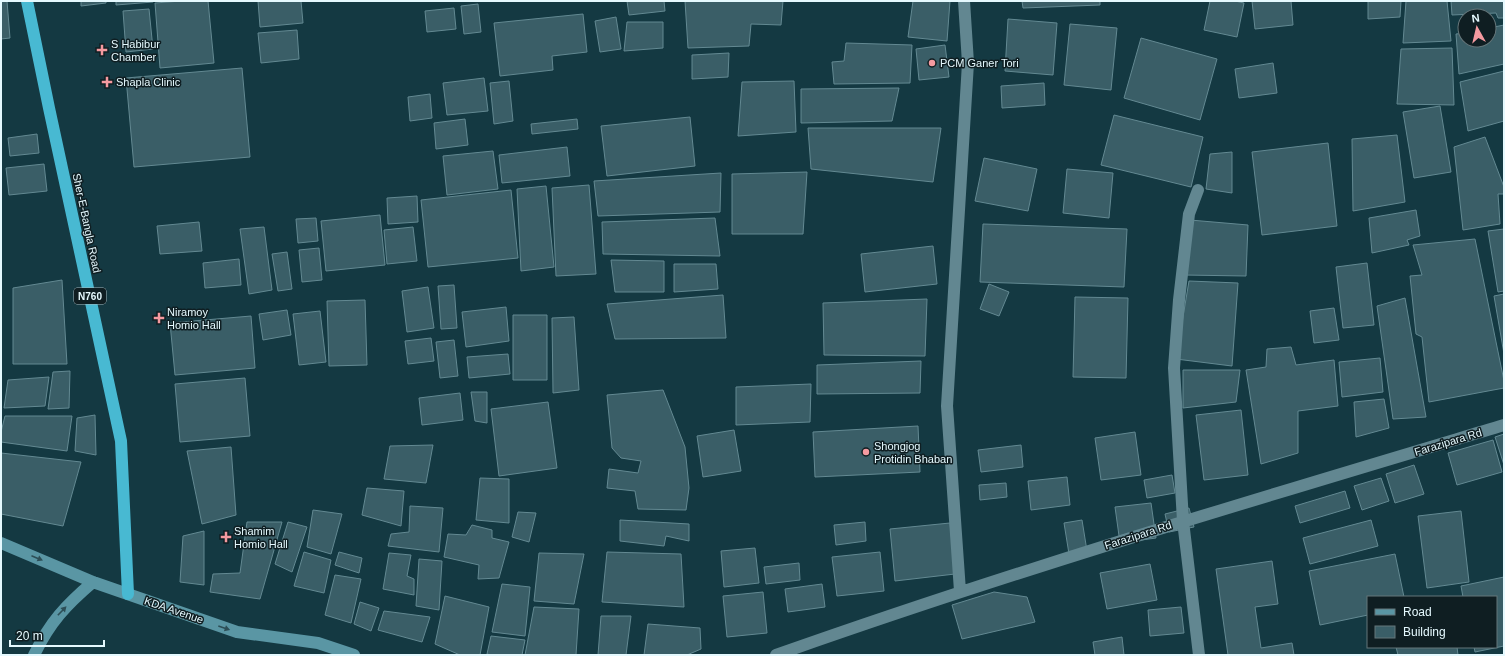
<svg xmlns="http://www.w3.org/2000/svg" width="1505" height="656" font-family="Helvetica,sans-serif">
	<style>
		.building { fill: #3a5e67; stroke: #638992 }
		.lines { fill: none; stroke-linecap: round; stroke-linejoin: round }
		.street { stroke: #628791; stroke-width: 12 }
		.secondary { stroke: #5a96a4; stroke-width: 12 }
		.highway { stroke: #48b9d2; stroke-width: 12 }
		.oneway { fill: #2d4e56 }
		.poi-dot { fill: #f49aa0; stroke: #0f1e22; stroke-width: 1.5 }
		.labels { text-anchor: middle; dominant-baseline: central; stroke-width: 3; stroke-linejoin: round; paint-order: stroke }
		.shield { fill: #0f1e22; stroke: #a5b7bc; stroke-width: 1 }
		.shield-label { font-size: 10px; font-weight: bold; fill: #e5f9fe }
		.poi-label { font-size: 11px; fill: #e5f9fe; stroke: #0f1e22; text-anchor: start }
		.street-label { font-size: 11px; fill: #e5f9fe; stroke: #0f1e22 }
	</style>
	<rect width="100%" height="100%" fill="#143942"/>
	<path class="building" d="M1 1H7L10 38 1 39Z
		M81 1H106V3L81 6Z
		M116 1H153V2L116 5Z
		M181 1H208L214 63 160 68 155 3Z
		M258 1H301L303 23 260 27Z
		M627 1H664L665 11 629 15Z
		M685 1H783L781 25 751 24 749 46 688 48Z
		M913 1H950L947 41 908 37Z
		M1022 1H1100V5L1023 8Z
		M1210 1H1235L1244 3 1237 37 1204 30Z
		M1252 1H1291L1293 25 1255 29Z
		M1368 1H1401L1400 17 1368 19Z
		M1406 1H1447L1451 41 1403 43Z
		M1451 1H1504V18H1498L1496 13 1452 15Z
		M478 4 481 32 464 34 461 6Z
		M454 8 456 29 427 32 425 11Z
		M149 9 153 49 126 52 123 11Z
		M583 14 587 52 552 56 553 70 500 76 494 23Z
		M616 17 621 49 600 52 595 21Z
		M1008 19 1057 23 1053 75 1005 71Z
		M627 22H663V48L624 51Z
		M1070 24 1117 28 1111 90 1064 85Z
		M1504 25V64L1459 74 1456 34 1465 33V40H1489V28Z
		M297 30 299 59 261 63 258 33Z
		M1141 38 1217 59 1200 120 1124 98Z
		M846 43 912 45 910 83 834 84 832 62 844 61Z
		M945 45 949 77 919 80 916 49Z
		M1452 48 1454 105 1397 104 1401 49Z
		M729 53 728 77 692 79V55Z
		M1273 63 1277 93 1239 98 1235 69Z
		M242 68 250 157 134 167 126 78Z
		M1504 71V121L1468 131 1460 82Z
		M484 78 488 111 447 115 443 83Z
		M509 81 513 121 494 124 490 83Z
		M794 81 796 132 738 136 742 82Z
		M1044 83 1045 105 1002 108 1001 86Z
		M899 88 892 121 801 123V89Z
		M430 94 432 118 410 121 408 97Z
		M1440 106 1451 172 1414 178 1403 112Z
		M1114 115 1203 137 1191 187 1101 165Z
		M690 117 695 166 607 176 601 126Z
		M465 119 468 145 436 149 434 123Z
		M577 119 578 129 532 134 531 124Z
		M808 128H941L933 182 811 169Z
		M37 134 39 153 10 156 8 138Z
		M1397 135 1405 202 1353 211 1352 139Z
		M1485 137 1504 187V194H1498L1500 224 1463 230 1454 147Z
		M1328 143 1337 226 1262 235 1252 152Z
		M567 147 570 176 502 183 499 155Z
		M493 151 498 189 447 195 443 156Z
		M1232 152V193L1206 189 1210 154Z
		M984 158 1037 169 1028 211 975 201Z
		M44 164 47 191 9 195 6 168Z
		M1067 169 1113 173 1109 218 1063 213Z
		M807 172 803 234H732V174Z
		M721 173 720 212 598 216 594 181Z
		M589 185 596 274 556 276 552 188Z
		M546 186 554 267 521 271 517 189Z
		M511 190 518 258 428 267 421 200Z
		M417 196 418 222 388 224 387 198Z
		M1416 210 1420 236 1407 240 1409 245 1372 253 1369 218Z
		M380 215 385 265 326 271 321 221Z
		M316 218 318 241 298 243 296 219Z
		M715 218 720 256 603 254 602 222Z
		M1190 220 1248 225 1246 276 1183 275Z
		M199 222 202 251 160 254 157 226Z
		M983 224 1127 229 1124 287 980 282Z
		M264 227 272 290 249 294 240 229Z
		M413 227 417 261 387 264 384 230Z
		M1504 229V291L1498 292 1488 231Z
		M1475 239 1504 381V388L1429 402 1422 337 1416 334 1410 276 1422 275 1413 245Z
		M933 246 937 284 865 292 861 254Z
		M319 248 322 280 302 282 299 250Z
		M287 252 292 289 278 291 272 254Z
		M239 259 241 285 205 288 203 263Z
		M611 260 664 261V292H615Z
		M1367 263 1374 325 1343 328 1336 267Z
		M674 264H716L718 289 674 292Z
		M62 280 67 364H13V288Z
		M1189 281 1238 283 1232 366 1176 359Z
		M989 284 1009 292 999 316 980 309Z
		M454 285 457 328 441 329 438 286Z
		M428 287 434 328 407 332 402 291Z
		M1504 294V354L1494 296Z
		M723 295 726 338 615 339 607 304Z
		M1075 297 1128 298 1126 378 1073 377Z
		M1405 298 1426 417 1393 419 1377 306Z
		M927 299 925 356 824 355 823 303Z
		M365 300 367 365 329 366 327 301Z
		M506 307 509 341 466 347 462 312Z
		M1334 308 1339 340 1314 343 1310 311Z
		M287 310 291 335 263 340 259 314Z
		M320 311 326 362 299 365 293 314Z
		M513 315H547V380H513Z
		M251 316 255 368 175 375 170 323Z
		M574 317 579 390 553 393 552 318Z
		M431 338 434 361 408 364 405 341Z
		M454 340 458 376 440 378 436 342Z
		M1291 347 1296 365 1334 360 1338 406 1298 411V453L1261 464 1246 370 1266 367 1267 349Z
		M508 354 510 374 469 378 467 357Z
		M1380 358 1383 392 1342 397 1339 362Z
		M921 361 920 393 817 394V365Z
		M1183 370H1240L1236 402 1183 408Z
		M70 371 69 408 48 409 53 372Z
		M49 377 45 406 4 408 8 380Z
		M245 378 250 436 180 442 175 384Z
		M811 384 810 422 736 425V387Z
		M663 390 685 447 689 488 686 510 638 509 635 491 607 488 609 469 638 473 641 461 621 458 612 448 607 395Z
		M471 392H487V423L475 421Z
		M460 393 463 420 422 425 419 398Z
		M1384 399 1389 428 1356 437 1354 402Z
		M548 402 557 468 499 476 491 409Z
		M1241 410 1248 475 1204 480 1196 415Z
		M95 415 96 455 75 451 77 418Z
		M5 416H72L67 451 1 442V432Z
		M918 426 920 472 815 477 813 432Z
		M734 430 741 471 703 477 697 436Z
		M1135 432 1141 475 1101 480 1095 438Z
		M1504 434V465L1495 437Z
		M1493 440 1502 472 1457 485 1448 453Z
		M433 445 426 483 384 479 390 446Z
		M1021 445 1023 467 981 472 978 450Z
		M231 447 236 515 202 524 187 451Z
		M1 453 81 462 63 526 1 514Z
		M1414 465 1424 494 1395 503 1386 474Z
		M1172 475 1175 493 1147 498 1144 480Z
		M1067 477 1070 505 1031 510 1028 481Z
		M480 478 509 479V523L476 520Z
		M1381 478 1389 501 1362 510 1354 486Z
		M1006 483 1007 497 980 500 979 485Z
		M367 488 404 491 401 526 362 515Z
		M1345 491 1350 508 1300 523 1295 506Z
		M1151 503 1156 538 1120 543 1115 507Z
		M410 506 443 508 439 552 388 546 391 534 409 532Z
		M1189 508 1194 527 1169 532 1165 514Z
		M313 510 342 514 331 554 307 547Z
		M1461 511 1469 582 1427 588 1418 516Z
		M518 512 536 513 529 542 512 537Z
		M620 520 689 524V541L666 536 664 546 620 541Z
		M1082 520 1087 551 1069 554 1064 523Z
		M1371 520 1378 546 1310 564 1303 538Z
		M247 522H282L260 599 210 592 213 574 240 573Z
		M288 522 307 527 292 572 275 564Z
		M865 522 866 541 836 545 834 525Z
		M950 523 955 574 895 581 890 529Z
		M472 525 492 530V538L509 542 499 578 478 579 479 565 444 557 448 534 466 535Z
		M204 531V585L180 582 183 536Z
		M755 548 759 583 724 587 721 551Z
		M304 552 331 560 324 593 294 586Z
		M339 552 362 558 359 573 335 565Z
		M607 552 681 554 684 607 602 602Z
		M880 552 884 591 837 596 832 557Z
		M389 553 411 555 407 576 414 579V595L383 589Z
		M539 553 584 554 574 604 534 601Z
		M1395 554 1404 597H1368V615L1320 625 1309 571Z
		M419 559 442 561 439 610 416 606Z
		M1272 561 1278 604 1255 607 1261 648 1292 643 1294 655H1228L1216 569Z
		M799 563 800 580 766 584 764 567Z
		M1150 564 1157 600 1107 609 1100 573Z
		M335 575 361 579 351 623 325 615Z
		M1504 577V646L1475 652 1474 647H1496V597H1463L1461 586Z
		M502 584 530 587 525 636 492 632Z
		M822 584 825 607 788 612 785 589Z
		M763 592 767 633 727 637 723 596Z
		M994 592 1027 597 1035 622 962 639 952 605Z
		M445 596 489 607 480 655H460L435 644Z
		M360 602 379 608 371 631 354 624Z
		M534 607 579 609 576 655H525Z
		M1181 607 1184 633 1150 636 1148 610Z
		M384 611 430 617 422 642 378 630Z
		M601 616H631L626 655H598Z
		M648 624 700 628 701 649 687 655H644Z
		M491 636 525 640 522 655H491L487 654Z
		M1122 637 1124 655H1095L1093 642Z
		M1396 647H1457L1458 655H1398Z"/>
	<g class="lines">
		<path class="street" d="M1198 190 1189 214 1179 300 1174 368 1183 521 1199 655
			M960 591 947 406 968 63 964 1
			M776 655C1016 570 1260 498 1504 425"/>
		<path class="secondary" d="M1 543 93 582 237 632 318 643 354 655
			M34 655C50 622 66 605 93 582"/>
		<path class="highway" d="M27 1 49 108 121 441 128 594"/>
	</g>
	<defs><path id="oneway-solid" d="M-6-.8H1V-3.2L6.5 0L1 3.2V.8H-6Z"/></defs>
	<g class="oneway">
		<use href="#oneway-solid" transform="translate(37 558) rotate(23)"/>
		<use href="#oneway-solid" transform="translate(62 611) rotate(-46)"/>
		<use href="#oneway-solid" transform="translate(224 628) rotate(19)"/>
	</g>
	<g class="poi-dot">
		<path d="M100 44h4v4h4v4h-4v4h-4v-4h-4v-4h4z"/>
		<circle cx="932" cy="63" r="4"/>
		<path d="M105 76h4v4h4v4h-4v4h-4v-4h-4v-4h4z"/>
		<path d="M157 312h4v4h4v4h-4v4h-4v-4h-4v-4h4z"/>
		<circle cx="866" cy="452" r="4"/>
		<path d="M224 531h4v4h4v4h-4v4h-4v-4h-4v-4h4z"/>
	</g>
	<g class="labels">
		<rect class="shield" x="74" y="288" width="32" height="16" rx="3"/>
		<g class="shield-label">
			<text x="90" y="296">N760</text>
		</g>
		<g class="poi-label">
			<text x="111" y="44">S Habibur<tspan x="111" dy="13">Chamber</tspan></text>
			<text x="940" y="63">PCM Ganer Tori</text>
			<text x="116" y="82">Shapla Clinic</text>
			<text x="167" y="312">Niramoy<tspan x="167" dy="13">Homio Hall</tspan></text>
			<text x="874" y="446">Shongjog<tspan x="874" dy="13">Protidin Bhaban</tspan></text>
			<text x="234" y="531">Shamim<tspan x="234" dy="13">Homio Hall</tspan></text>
		</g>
		<g class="street-label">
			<text transform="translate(87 223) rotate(78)">Sher-E-Bangla Road</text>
			<text transform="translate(1448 442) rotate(-17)">Farazipara Rd</text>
			<text transform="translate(1138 535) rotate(-18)">Farazipara Rd</text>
			<text transform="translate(174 610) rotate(19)">KDA Avenue</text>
		</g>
	</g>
	<rect width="1505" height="656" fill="none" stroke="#e5f9fe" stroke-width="4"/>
	<rect x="1367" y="596" width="130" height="52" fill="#0f1e22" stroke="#65767a"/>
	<rect x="1375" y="609" width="20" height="6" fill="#5a96a4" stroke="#65767a"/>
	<text x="1403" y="616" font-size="12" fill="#e5f9fe">Road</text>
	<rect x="1375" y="626" width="20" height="12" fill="#3a5e67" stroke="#65767a"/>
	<text x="1403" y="636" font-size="12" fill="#e5f9fe">Building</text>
	<g transform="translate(1477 28) rotate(352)"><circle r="19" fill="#0f1e22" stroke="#65767a"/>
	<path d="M0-3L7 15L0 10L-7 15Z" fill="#f49aa0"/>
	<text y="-6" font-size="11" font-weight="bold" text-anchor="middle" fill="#e5f9fe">N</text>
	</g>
	<path d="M10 640v6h94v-6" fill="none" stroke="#e5f9fe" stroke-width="2"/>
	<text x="16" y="640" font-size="12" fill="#e5f9fe" stroke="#0f1e22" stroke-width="3" paint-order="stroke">20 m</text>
</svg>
